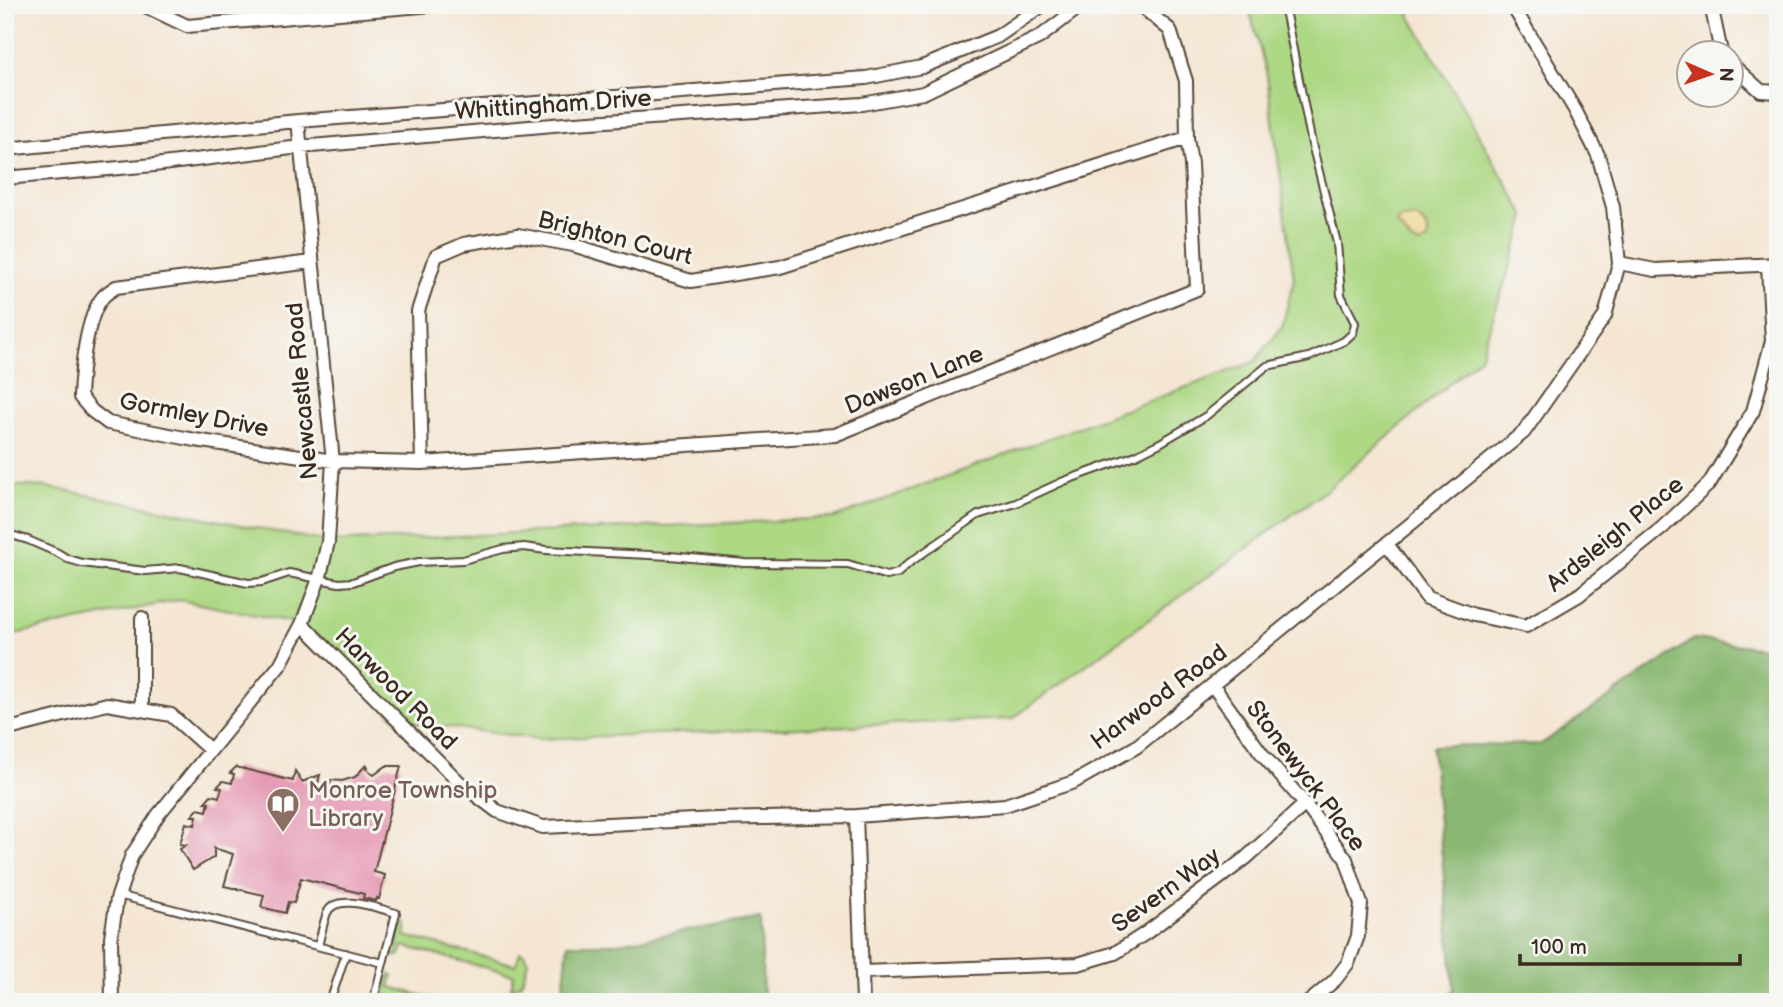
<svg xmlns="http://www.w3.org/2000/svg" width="1783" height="1007" font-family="'Balsamiq Sans',sans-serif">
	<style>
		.green { fill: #add884; stroke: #748151; stroke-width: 2 }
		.forest { fill: #8ab872; stroke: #627148; stroke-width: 2 }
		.sand { fill: #eeda9e; stroke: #94825e; stroke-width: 2 }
		.building { fill: #e594b1 }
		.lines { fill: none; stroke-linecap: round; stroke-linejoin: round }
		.service-casing { stroke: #574639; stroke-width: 10 }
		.minor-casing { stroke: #574639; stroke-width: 16 }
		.service { stroke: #fff; stroke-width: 6 }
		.minor { stroke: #fff; stroke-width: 12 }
		.labels { text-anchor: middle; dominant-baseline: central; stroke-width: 6; stroke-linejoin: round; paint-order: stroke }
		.street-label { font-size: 24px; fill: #3b2a1e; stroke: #f6f6f2 }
		.education-label { font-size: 24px; fill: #785e54; stroke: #f6f6f2; text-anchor: start }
	</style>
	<rect width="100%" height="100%" fill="#f6f6f2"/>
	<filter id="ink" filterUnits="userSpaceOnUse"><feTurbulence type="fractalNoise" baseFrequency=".0143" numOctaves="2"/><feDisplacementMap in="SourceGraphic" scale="14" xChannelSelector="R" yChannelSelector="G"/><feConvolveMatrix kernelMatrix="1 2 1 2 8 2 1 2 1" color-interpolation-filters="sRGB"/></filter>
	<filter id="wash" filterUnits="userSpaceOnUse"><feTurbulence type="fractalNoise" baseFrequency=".00686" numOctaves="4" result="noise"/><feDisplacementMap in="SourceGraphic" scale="28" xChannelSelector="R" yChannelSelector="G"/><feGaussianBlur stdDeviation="1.57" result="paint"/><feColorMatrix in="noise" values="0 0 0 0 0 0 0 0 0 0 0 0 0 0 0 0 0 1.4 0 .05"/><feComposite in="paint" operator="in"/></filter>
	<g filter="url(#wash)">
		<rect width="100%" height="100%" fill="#f4e6d3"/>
		<path class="green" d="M1248 5H1404L1526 217 1480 357 1328 489 1012 719 539 739 397 720 302 624 179 600 5 636V485L47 487 328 542 834 518 1254 362 1282 327 1294 279 1267 75Z
			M404 922 407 925 405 936 516 965 520 952 524 953 528 962 521 984 511 988 514 975 403 946 400 955 395 957 401 925Z
			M390 974 393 976 390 987 447 1002H413L388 995 386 1002H382Z"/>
		<path class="forest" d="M1694 639 1764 648 1778 641V996L1770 1002H1442L1454 989 1432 746 1541 744Z
			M761 918 763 1002H562L568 944H612Z"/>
		<path class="sand" d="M1416 218C1426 222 1429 230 1428 240L1420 245 1411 241 1397 224 1401 219Z"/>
		<g id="blocks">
			<path class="building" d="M366 765 368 767 366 769 374 775 386 766H401L374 872 385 875 379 899 377 898 376 901 363 898 364 894 301 878 294 903 288 902 285 913 261 907 264 895 224 886 233 854 214 848V857L193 870 180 849 186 845 180 844 186 823 195 825 197 816H192L198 809 207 811 209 803 205 802 211 795 219 797 222 788 217 787 223 781 232 783 234 774 230 773 236 767 293 781 295 771 302 782 320 775 317 787 329 790 331 780 342 781 355 777Z"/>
		</g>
	</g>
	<g filter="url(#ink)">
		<use href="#blocks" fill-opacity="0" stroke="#574639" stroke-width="2"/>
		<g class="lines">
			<defs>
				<path id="service" d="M5 533 28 540 58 553 68 559 82 563 145 571 180 568 248 583 262 582 289 573 339 583 353 582 394 567 419 562 463 560 503 549 524 547 546 550 670 556 745 563 848 564 887 576 898 573 909 563 978 515 1016 503 1064 481 1136 455 1160 443 1206 416 1267 366 1309 357 1344 341 1353 333 1355 323 1341 295 1337 243 1312 144 1284 5
					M118 895 383 963
					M318 946C321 936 323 923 327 913 336 892 379 909 396 913L373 1002
					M330 1002 346 953"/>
				<path id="minor" d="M143 5 187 26 433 5
					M1711 5 1721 52
					M1730 63 1761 91 1778 92
					M5 149 298 121 866 78 922 67 998 36 1043 5
					M5 178 154 165 300 147 576 123 862 104 923 93 1040 37 1082 5
					M311 262 116 287C112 290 106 293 103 297 86 316 81 372 80 397L92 411 108 423 195 440 333 461 422 463 835 435 1197 289 1191 164 1187 138 1186 81 1170 30 1140 5
					M1619 263 1655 270 1778 264
					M422 463 418 311 436 256 464 244 518 235 573 245 691 281 780 267 1187 138
					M1387 544 1427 598 1474 615 1526 626 1579 595 1662 528 1709 484 1753 411 1772 341 1768 265
					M302 624 460 783 497 811 543 827 716 819 856 816 1005 805 1074 782 1136 747 1524 432 1605 316 1619 263 1613 207 1598 155 1575 110 1512 5
					M1213 686 1262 754 1305 804 1346 859 1361 904 1358 936 1348 963 1335 980 1309 1002
					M142 709V618
					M5 730 107 704 171 715 210 750
					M856 816 863 1002
					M862 972 1078 964 1115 953 1146 933 1246 858 1305 804
					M112 1002 111 937 117 899 132 855 158 815 280 665 302 624 320 576 328 542 333 461 298 121"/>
			</defs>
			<use href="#service" class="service-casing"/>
			<use href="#minor" class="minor-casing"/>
			<use href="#service" class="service"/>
			<use href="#minor" class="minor"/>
		</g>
	</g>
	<defs>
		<symbol id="library-pin" viewBox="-11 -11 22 30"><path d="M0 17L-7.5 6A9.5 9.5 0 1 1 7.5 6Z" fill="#8d6e63" stroke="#f6f6f2"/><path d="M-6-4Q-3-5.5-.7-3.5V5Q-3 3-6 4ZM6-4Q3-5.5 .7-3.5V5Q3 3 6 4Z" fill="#fff"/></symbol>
	</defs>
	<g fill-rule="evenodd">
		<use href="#library-pin" x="264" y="785" width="38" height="52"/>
	</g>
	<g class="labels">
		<g class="street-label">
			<text transform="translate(553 105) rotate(-4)">Whittingham Drive</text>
			<text transform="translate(615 238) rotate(14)">Brighton Court</text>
			<text transform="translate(914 380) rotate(-22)">Dawson Lane</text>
			<text transform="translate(302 391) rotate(-95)">Newcastle Road</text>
			<text transform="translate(194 415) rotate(11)">Gormley Drive</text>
			<text transform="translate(1615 534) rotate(-39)">Ardsleigh Place</text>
			<text transform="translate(396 689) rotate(45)">Harwood Road</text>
			<text transform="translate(1159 697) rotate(-36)">Harwood Road</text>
			<text transform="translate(1306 776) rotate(53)">Stonewyck Place</text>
			<text transform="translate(1166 890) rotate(-36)">Severn Way</text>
		</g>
		<g class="education-label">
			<text x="308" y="790">Monroe Township<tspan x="308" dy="28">Library</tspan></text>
		</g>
	</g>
	<rect width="1783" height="1007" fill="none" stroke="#f6f6f2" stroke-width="28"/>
	<g transform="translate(1710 74) rotate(92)"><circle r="33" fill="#f6f6f2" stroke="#aba49d" stroke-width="2"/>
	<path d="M0-5L12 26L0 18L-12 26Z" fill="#c8321e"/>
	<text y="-10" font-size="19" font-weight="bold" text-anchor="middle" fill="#3b2a1e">N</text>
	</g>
	<path d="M1520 954v10h220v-10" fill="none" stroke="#3b2a1e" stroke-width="3.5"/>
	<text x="1531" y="954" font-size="21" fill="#3b2a1e" stroke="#f6f6f2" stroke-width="5" paint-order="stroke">100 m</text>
</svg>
